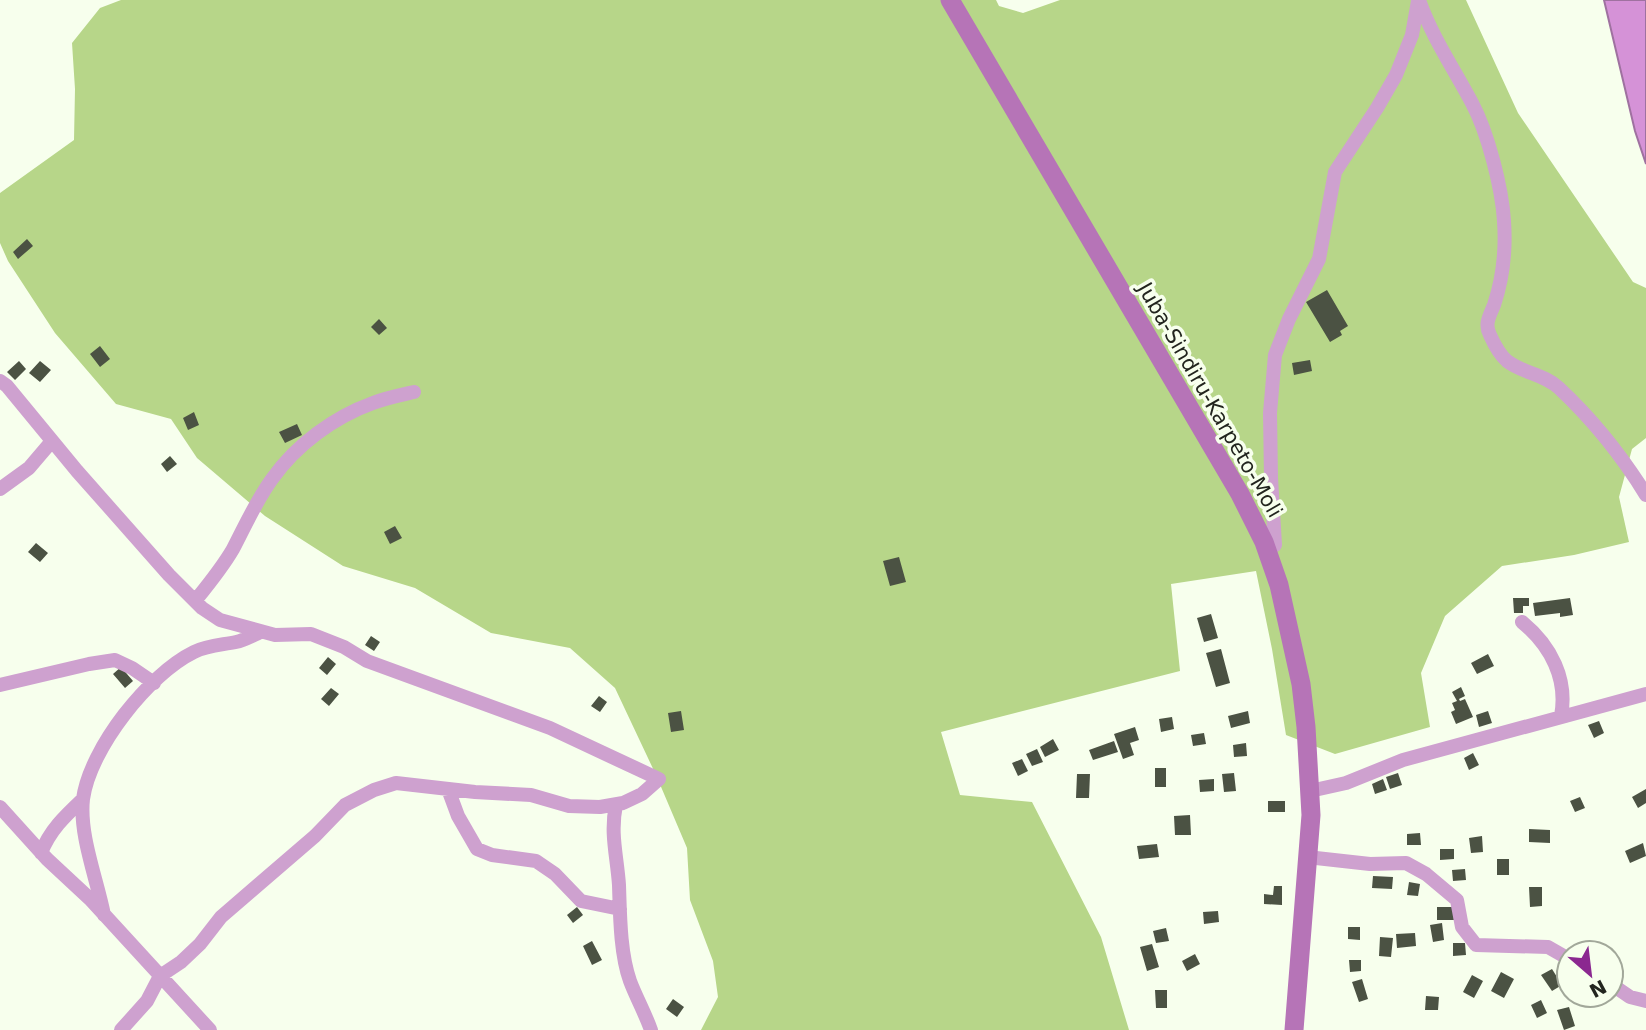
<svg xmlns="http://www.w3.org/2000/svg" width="1646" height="1030" font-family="'DejaVu Sans',sans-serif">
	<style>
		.green { fill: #b7d689 }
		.water { fill: #d592d7; stroke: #9f71a0; stroke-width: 2 }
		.building { fill: #4b5243 }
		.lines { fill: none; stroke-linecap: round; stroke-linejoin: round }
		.minor { stroke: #cea1cf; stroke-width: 14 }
		.secondary { stroke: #b674b7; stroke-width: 19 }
		.labels { text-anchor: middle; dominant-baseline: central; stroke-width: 7; stroke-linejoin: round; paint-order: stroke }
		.street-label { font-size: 21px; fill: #22251e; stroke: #f7ffed }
	</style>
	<rect width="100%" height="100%" fill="#f7ffed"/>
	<path class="green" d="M121 0H996L999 6 1023 13 1060 0H1466L1518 113 1633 282 1646 288V438L1632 449 1619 497 1629 542 1574 555 1502 566 1445 616 1421 673 1430 727 1335 754 1286 735 1272 649 1256 571 1171 584 1180 671 941 732 960 795 1032 802 1101 937 1129 1030H701L718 997 713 961 690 900 687 848 656 775 615 688 570 648 491 633 415 588 343 566 265 516 197 458 171 419 116 404 55 333 8 261 0 243V193L74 140 75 89 72 43 100 8Z"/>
	<path class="water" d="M1604 0H1646V164L1635 131Z"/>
	<path class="building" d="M27 239 33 246 18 259 13 252Z
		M1327 290 1348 326 1340 331 1342 335 1330 342 1306 302Z
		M379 319 387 328 379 335 371 327Z
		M100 346 110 359 100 367 90 354Z
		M1310 360 1312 371 1294 375 1292 363Z
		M19 361 26 369 15 380 7 372Z
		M40 361 51 370 40 382 29 373Z
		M194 412 199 425 188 430 183 418Z
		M297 424 302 435 285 443 279 432Z
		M170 456 177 464 167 472 161 464Z
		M395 526 402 538 390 544 384 532Z
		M36 543 48 553 40 562 28 552Z
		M899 557 906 582 890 586 883 561Z
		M1513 598H1529V606H1523V613H1514Z
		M1570 598 1573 615 1560 617V613L1535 616 1533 603Z
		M1211 614 1218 638 1204 642 1197 618Z
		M371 636 380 642 374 651 365 645Z
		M1221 649 1230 683 1216 687 1206 653Z
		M1488 654 1494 666 1477 674 1471 663Z
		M328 657 336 664 327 675 319 668Z
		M121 667 133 681 125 688 113 674Z
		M1461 687 1465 696 1459 699 1460 701 1465 699 1473 717 1456 724 1451 712 1455 710 1452 703 1457 701 1452 692Z
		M331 688 339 694 329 706 321 699Z
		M599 696 607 702 600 712 591 706Z
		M681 711 684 730 671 732 668 713Z
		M1248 711 1250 723 1231 728 1228 716Z
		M1488 711 1492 723 1479 727 1476 715Z
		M1172 717 1174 729 1161 732 1159 719Z
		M1599 721 1604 733 1594 738 1588 725Z
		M1135 727 1139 740 1130 743 1134 755 1123 759 1114 734Z
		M1204 733 1206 744 1193 746 1191 735Z
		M1053 739 1059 750 1045 757 1040 747Z
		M1114 741 1118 752 1093 760 1089 750Z
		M1246 743 1247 756 1234 757 1233 745Z
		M1037 749 1043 762 1032 766 1026 754Z
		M1473 753 1479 765 1469 770 1464 758Z
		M1022 759 1028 771 1018 776 1012 763Z
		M1155 768H1166V787H1155Z
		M1234 773 1236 791 1224 792 1222 774Z
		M1398 773 1402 785 1390 789 1386 777Z
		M1077 774H1090L1089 798H1076Z
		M1214 779V791L1200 792 1199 780Z
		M1383 779 1387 790 1375 794 1372 784Z
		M1646 789V803L1638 808 1632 797Z
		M1580 797 1585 808 1575 812 1570 801Z
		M1268 801H1285V812H1268Z
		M1190 815 1191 835H1175L1174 816Z
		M1529 829 1550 830V843L1529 842Z
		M1420 833 1421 845H1407V834Z
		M1482 836 1483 852 1471 853 1469 838Z
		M1643 843 1646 856 1630 863 1625 851Z
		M1157 844 1159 857 1139 859 1137 846Z
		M1440 849H1454V859L1440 860Z
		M1497 859H1509V875H1497Z
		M1465 869 1466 880 1453 881 1452 870Z
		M1373 876 1393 877 1392 889 1372 888Z
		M1409 882 1420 884 1418 896 1407 895Z
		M1274 886H1282V905L1264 904V894L1273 895Z
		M1529 887H1542V906L1530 907Z
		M577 907 583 915 573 923 567 915Z
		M1437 907H1458V920H1437Z
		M1218 911 1219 922 1204 924 1203 912Z
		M1442 923 1444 940 1433 942 1430 925Z
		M1348 927H1360V940L1348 939Z
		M1166 928 1169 941 1156 943 1153 931Z
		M1415 933 1416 946 1397 948 1396 934Z
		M1380 937 1393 938 1391 957 1379 956Z
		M592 941 602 960 592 965 583 946Z
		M1453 943H1465L1466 955 1453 956Z
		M1152 944 1159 967 1147 971 1140 947Z
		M1195 954 1200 964 1187 971 1182 961Z
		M1349 960H1361V971L1350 972Z
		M1552 969 1562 985 1552 991 1541 975Z
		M1501 972 1514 979 1504 998 1491 991Z
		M1472 975 1483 981 1474 998 1463 992Z
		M1362 979 1368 999 1359 1002 1352 982Z
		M1155 990H1167V1008H1156Z
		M1426 996 1439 997 1438 1010H1425Z
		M673 999 684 1007 677 1017 666 1009Z
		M1541 1000 1547 1013 1537 1018 1531 1005Z
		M1569 1007 1575 1026 1564 1030 1557 1010Z"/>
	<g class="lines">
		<path class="minor" d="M1419 0C1432 37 1454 69 1472 103 1488 133 1502 188 1504 221 1506 249 1503 278 1494 305 1490 315 1484 324 1490 335 1494 344 1500 355 1507 361 1522 373 1544 374 1559 388 1592 419 1622 456 1646 495
			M0 381 7 386 77 471 169 575 202 608 220 620 275 635 311 634 344 647 367 661 550 728 659 779 642 794 623 803 600 807 569 806 531 795 475 792 396 783 374 790 345 805 315 836 221 917 200 944 181 962 160 976 147 1001 121 1030
			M0 489 29 468 52 441
			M1275 545 1271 478 1270 413 1275 355 1289 319 1319 259 1335 172 1377 108 1396 75 1412 35 1418 1
			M195 601C208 585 222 568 233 549 245 526 256 501 272 479 296 445 334 417 373 403 386 398 401 395 414 392
			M1522 622C1551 646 1568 679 1561 716
			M0 685 89 664 115 660 132 668 154 683
			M448 789 458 816 477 849 492 855 536 861 555 874 581 901 620 909
			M1310 791 1346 783 1403 760 1646 694
			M616 805C610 833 617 856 619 885 620 914 620 953 630 981 636 997 645 1013 651 1030
			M0 807 47 859 90 899 210 1030
			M41 853C50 830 65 816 83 799
			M1307 857 1370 864 1406 863 1426 874 1457 900 1462 927 1476 945 1548 947 1569 959
			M104 915C97 879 79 835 83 799 90 748 149 674 194 652 208 645 222 645 236 642 245 640 253 635 261 632
			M1611 984 1630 997 1646 1001"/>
		<path class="secondary" d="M950 0 1240 494 1264 542 1279 585 1301 684 1306 727 1311 815 1294 1030"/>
	</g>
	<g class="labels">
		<g class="street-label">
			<text transform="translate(1210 400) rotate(60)">Juba-Sindiru-Karpeto-Moli</text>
		</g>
	</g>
	<g transform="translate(1590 974) rotate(152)"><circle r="33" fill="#f7ffed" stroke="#a2a89a" stroke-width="2"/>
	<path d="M0-5L12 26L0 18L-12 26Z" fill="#8b2890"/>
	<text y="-10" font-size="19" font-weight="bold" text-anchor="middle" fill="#22251e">N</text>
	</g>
</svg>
